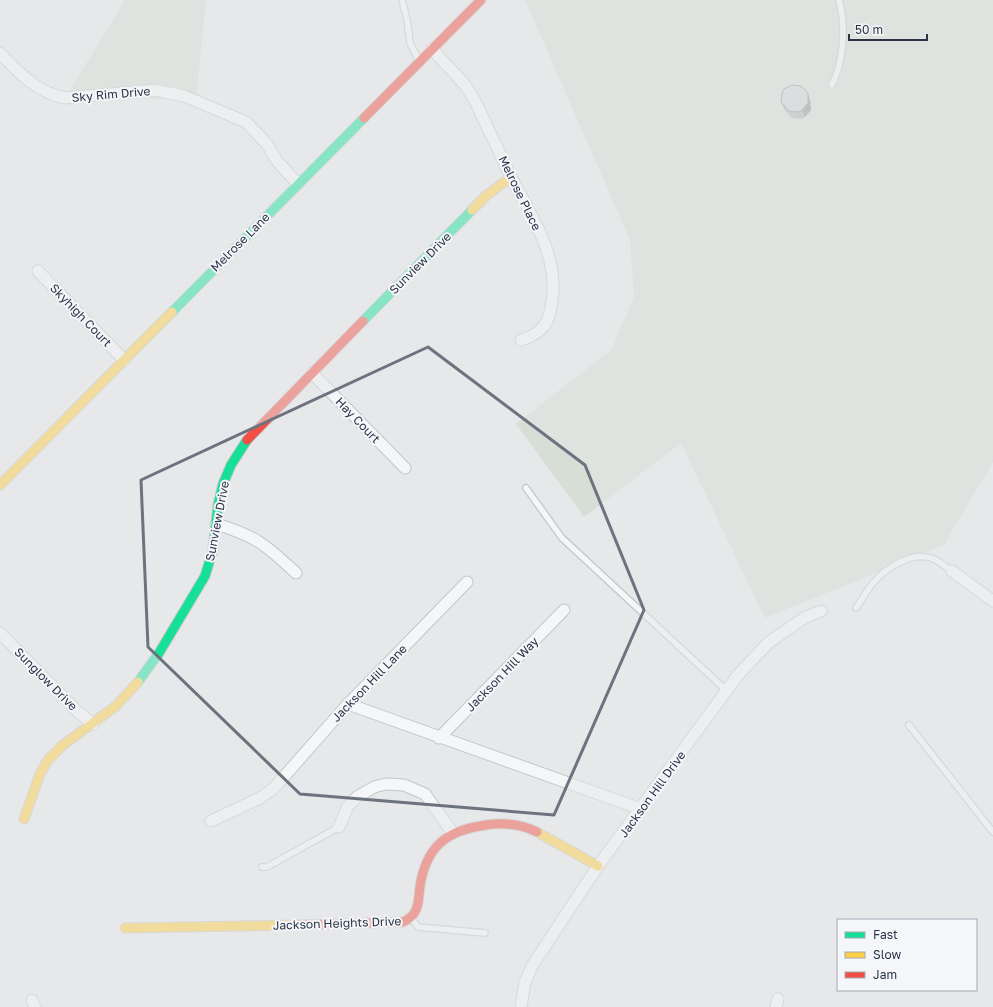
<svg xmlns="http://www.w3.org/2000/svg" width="993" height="1007" font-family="'Golos Text',sans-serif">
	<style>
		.green { fill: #d6ded6 }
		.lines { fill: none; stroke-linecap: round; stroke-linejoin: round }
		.lane-casing { stroke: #c4c6c8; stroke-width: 8 }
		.street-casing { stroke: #c4c6c8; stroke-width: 13 }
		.fast-casing { stroke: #c4c6c8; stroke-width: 11 }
		.slow-casing { stroke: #c4c6c8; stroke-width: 11 }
		.jam-casing { stroke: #c4c6c8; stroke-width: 11 }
		.lane { stroke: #f5f6f7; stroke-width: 5.5 }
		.street { stroke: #f5f6f7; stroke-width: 11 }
		.fast { stroke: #16e098; stroke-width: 9 }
		.slow { stroke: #ffcf43; stroke-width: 9 }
		.jam { stroke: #f24e42; stroke-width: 9 }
		.wall { fill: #b1b3b5 }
		.shaded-wall { fill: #909294 }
		.building { fill: #ced0d3; stroke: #909294 }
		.marked { fill: none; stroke: #6c737f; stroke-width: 3; stroke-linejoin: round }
		.labels { text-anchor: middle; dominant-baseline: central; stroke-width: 4; stroke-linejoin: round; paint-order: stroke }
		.street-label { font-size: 12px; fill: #2b3445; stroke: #f4f6f9 }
	</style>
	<rect width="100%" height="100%" fill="#e6e8ea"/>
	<path class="green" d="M125 0H206L196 99 65 98Z
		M525 0H993V462L944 545 765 618 681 443 584 517 516 424 612 349 634 296 630 240Z"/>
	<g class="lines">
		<defs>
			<path id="lane" d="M402 0 407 19 410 43 419 61
				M832 85C844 60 846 27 839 0
				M526 488 562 538 727 691
				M856 608C862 600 867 590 873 583 886 568 913 550 934 559 940 562 946 567 952 571
				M909 725 993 832
				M262 867H267L339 827
				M412 919 418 927 485 933"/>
			<path id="street" d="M432 49 465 85 474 99C487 126 499 152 512 179 532 217 559 256 552 301 549 324 543 333 521 340
				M0 53C19 73 38 93 65 98L155 90 184 96 246 122 267 144 277 161 298 184
				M38 271 124 360
				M312 373 405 468
				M216 524C256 536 266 545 296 573
				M952 571 993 601
				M0 633 77 711 93 724
				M348 704 641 809
				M439 738 564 610
				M211 821 260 798 274 788 348 704 467 582
				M339 827 348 806 357 797 374 787 386 784 404 785 425 794 452 832
				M32 1000 35 1007
				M521 1007 525 982 532 966 598 866 738 675 768 643 804 618 821 611
				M776 1007 778 999"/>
			<path id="fast" d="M172 312 364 118
				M363 321 472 210
				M138 682 159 653 205 576 213 550 218 505 223 484 231 465 247 440"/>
			<path id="slow" d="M472 210 487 195 511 177
				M0 485 172 312
				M24 819 40 774 48 760 63 745 116 706 138 682
				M537 832 598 866
				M125 928 297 925"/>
			<path id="jam" d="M364 118 481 0
				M247 440 363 321
				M297 925 403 922C420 914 418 902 420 886 426 849 444 832 480 826 499 822 519 823 537 832"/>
		</defs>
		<use href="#lane" class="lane-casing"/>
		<use href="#street" class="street-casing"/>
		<use href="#fast" class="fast-casing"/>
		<use href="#slow" class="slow-casing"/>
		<use href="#jam" class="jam-casing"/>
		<use href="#lane" class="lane"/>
		<use href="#street" class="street"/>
		<use href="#fast" class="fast"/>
		<use href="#slow" class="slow"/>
		<use href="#jam" class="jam"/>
	</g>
	<path class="wall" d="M810 100 811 110 805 117 801 119 792 118 784 109 781 102Z"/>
	<path class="shaded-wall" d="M808 93 810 100 811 110 805 117 802 110Z"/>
	<path class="building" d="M792 85 801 86 808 93V103L802 110 798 112 789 111 781 102 782 93 784 89Z"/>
	<path d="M0 0H993V1007H0ZM428 347 585 465 644 610 554 815 300 794 148 647 141 480Z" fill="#e6e8ea" fill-opacity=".55" fill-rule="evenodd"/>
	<path class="marked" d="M428 347 585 465 644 610 554 815 300 794 148 647 141 480Z"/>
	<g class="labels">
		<g class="street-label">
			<text transform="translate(111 94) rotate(-5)">Sky Rim Drive</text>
			<text transform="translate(520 193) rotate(64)">Melrose Place</text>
			<text transform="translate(240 242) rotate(-45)">Melrose Lane</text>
			<text transform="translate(420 263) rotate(-45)">Sunview Drive</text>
			<text transform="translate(81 315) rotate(46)">Skyhigh Court</text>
			<text transform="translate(358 420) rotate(46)">Hay Court</text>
			<text transform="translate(217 521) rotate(-79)">Sunview Drive</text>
			<text transform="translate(502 674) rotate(-46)">Jackson Hill Way</text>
			<text transform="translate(46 679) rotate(45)">Sunglow Drive</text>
			<text transform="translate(369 683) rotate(-46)">Jackson Hill Lane</text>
			<text transform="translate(652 794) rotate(-54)">Jackson Hill Drive</text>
			<text transform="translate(337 923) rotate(-2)">Jackson Heights Drive</text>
		</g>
	</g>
	<rect x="837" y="919" width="140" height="72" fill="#f4f6f9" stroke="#a4a8b1"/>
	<rect x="845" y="932" width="20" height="6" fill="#16e098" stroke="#a4a8b1"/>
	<text x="873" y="939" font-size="12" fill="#2b3445">Fast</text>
	<rect x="845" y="952" width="20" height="6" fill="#ffcf43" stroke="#a4a8b1"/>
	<text x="873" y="959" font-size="12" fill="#2b3445">Slow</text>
	<rect x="845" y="972" width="20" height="6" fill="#f24e42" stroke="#a4a8b1"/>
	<text x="873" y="979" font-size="12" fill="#2b3445">Jam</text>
	<path d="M849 34v6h78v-6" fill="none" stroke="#2b3445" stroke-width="2"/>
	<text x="855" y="34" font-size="12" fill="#2b3445" stroke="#f4f6f9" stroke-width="3" paint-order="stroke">50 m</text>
</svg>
